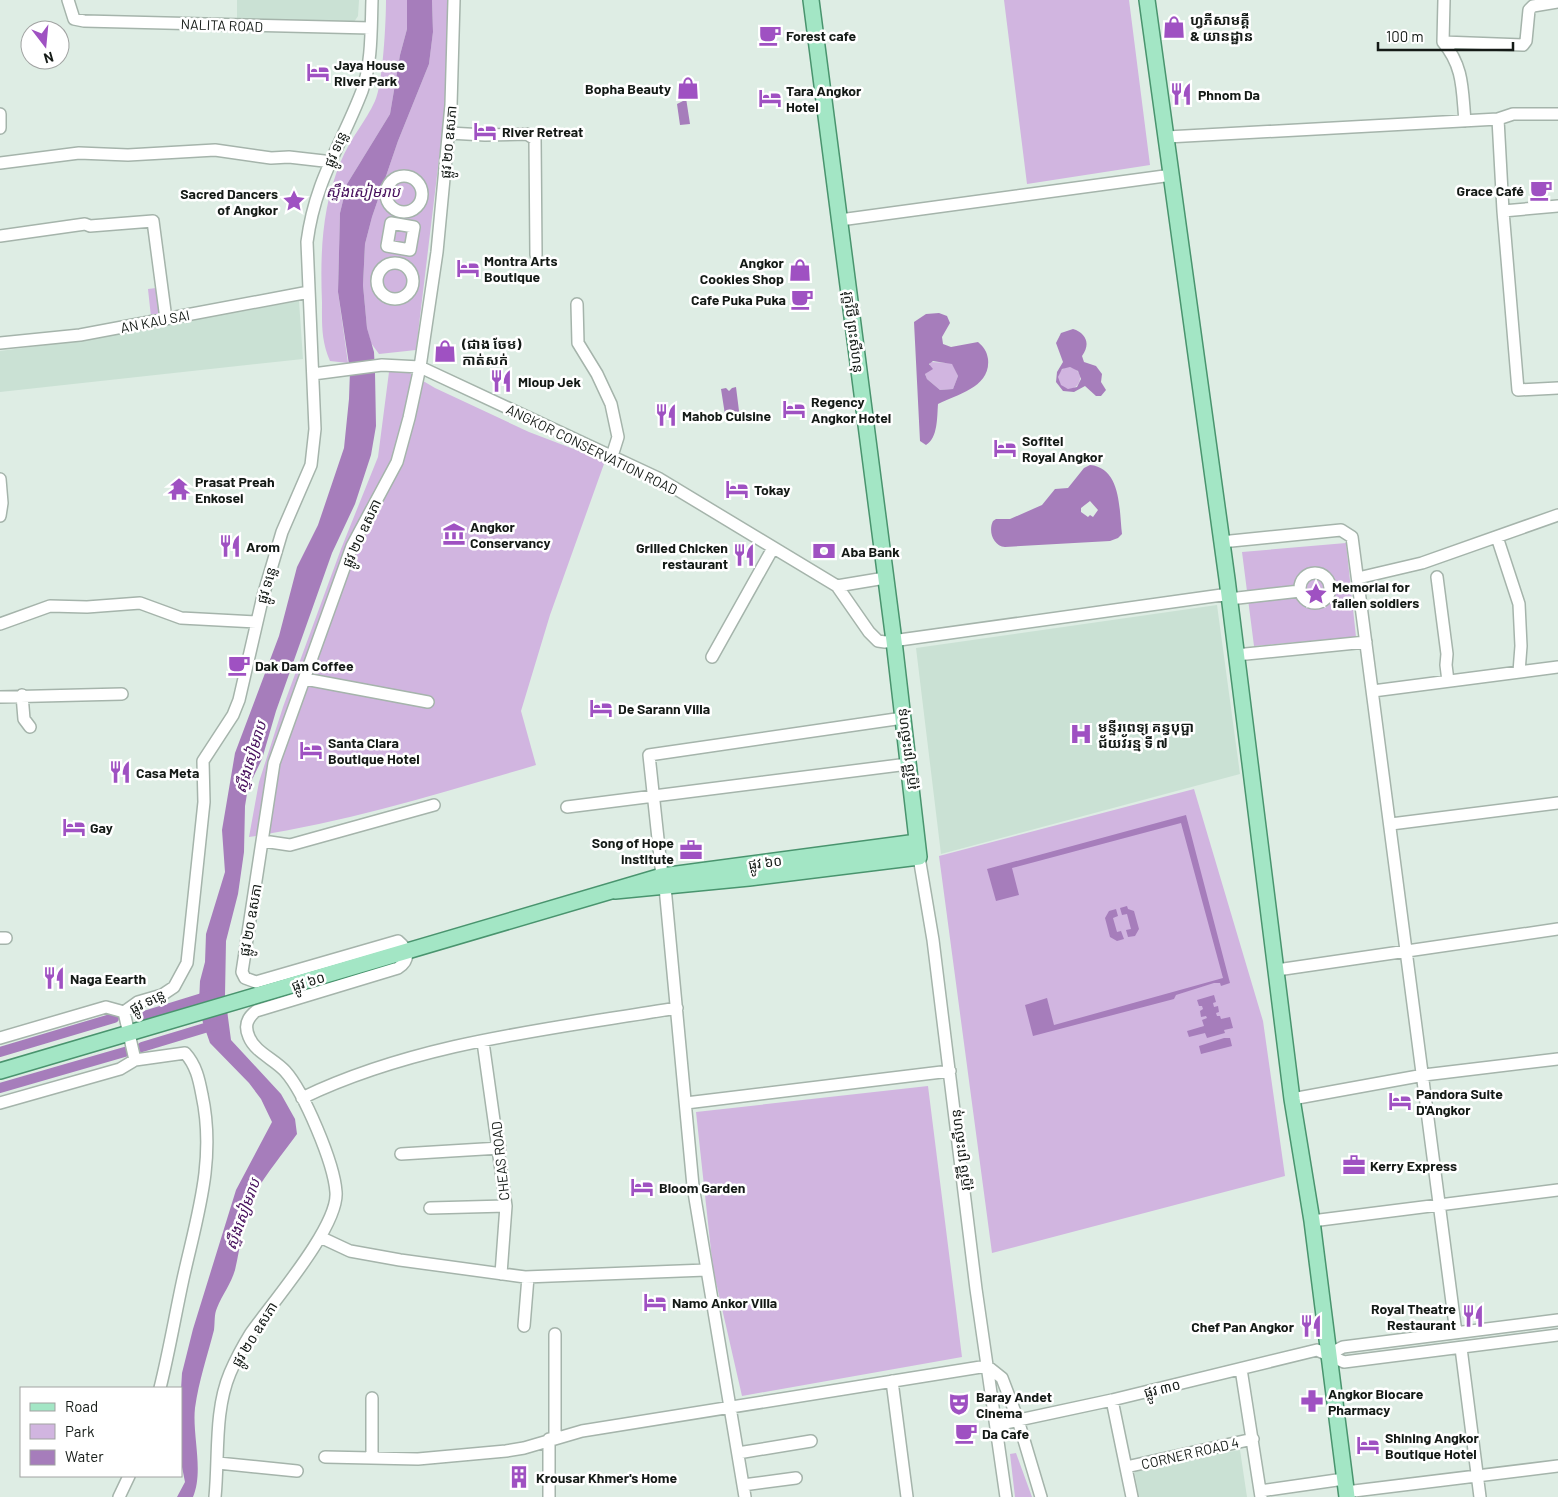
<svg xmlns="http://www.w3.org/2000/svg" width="1558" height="1497" font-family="Barlow,'Noto Sans Khmer',sans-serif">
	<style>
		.built { fill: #cae1d4 }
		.green { fill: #d1b5e0 }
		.water { fill: #a67dbb; fill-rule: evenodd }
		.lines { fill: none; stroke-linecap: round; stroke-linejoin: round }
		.canal { stroke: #a67dbb; stroke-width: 10 }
		.minor-casing { stroke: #a5b4ab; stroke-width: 14 }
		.major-casing { stroke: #49946e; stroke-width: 18 }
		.minor { stroke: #fff; stroke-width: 11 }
		.major { stroke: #a3e6c5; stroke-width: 15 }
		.labels { text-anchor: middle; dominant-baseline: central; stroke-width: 5; stroke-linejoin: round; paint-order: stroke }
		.poi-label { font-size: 14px; font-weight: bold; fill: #141a16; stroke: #fff; text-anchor: start }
		.street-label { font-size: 14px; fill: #141a16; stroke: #fff }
		.water-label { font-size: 15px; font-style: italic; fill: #460f5c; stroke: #fff }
	</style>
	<rect width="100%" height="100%" fill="#deede4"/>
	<path class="built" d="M237 0H359L358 16 354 22 237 20Z
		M299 301 303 359 0 392V351L90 339Z
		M1217 605 1240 774 941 854 916 648Z
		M1240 1450 1247 1497H1139L1134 1469Z"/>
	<path class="green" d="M386 0H407V29L400 55 390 114 347 184 340 213 338 292 348 363 330 361C321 340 322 324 322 302 320 253 322 206 341 161 350 139 366 121 375 101 383 84 386 21 386 0Z
		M432 0H449L445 109 416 350 379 354 371 343 367 328 363 285 365 244 372 217 398 141 429 64 433 32Z
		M1004 0H1129L1150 165 1027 184Z
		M156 288 161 314 151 317 148 289Z
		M930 362 952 363 958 376 953 389 940 390 927 379 925 374 930 370Z
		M1058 378a11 11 0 1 1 22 0a11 11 0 1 1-22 0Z
		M389 372H408L435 388 529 432 605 461 550 615 521 711 536 765C441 793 347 822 249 837L259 782 283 707 341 549 378 457Z
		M1346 543 1356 637 1254 646 1242 552Z
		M1194 789 1263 1021 1285 1176 992 1253 939 856Z
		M928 1086 962 1357 742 1396 713 1269 696 1112Z
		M1016 1453 1032 1497H1015L1010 1454Z"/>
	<path class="water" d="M407 0H432L433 32 429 64 398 141 372 217 365 244 363 285 367 328 374 352 375 373 376 426 371 455 355 504 332 553 276 711 262 759 248 788 245 806 244 852 238 894 226 941 225 995 231 1040 281 1094 295 1119 297 1134C283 1153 267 1173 255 1193 243 1215 241 1246 235 1270 231 1284 222 1295 217 1308 214 1314 215 1323 214 1330 207 1357 199 1380 195 1408 192 1435 204 1471 193 1497H177L185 1482 182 1467 181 1390 182 1373 193 1329 236 1190 272 1122 261 1099 249 1083 210 1043 203 1023 199 1003 200 981 205 962 206 934 225 872 222 830 235 753 279 636 297 567 318 525 344 448 349 399 350 371 338 292 340 213 347 184 390 114 400 55 407 29Z
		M686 98 690 124 680 125 677 104 683 101 682 99Z
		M939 313 947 316 950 323 942 337 943 344 951 347 978 342C984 347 987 352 988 359 991 387 958 394 938 404 937 417 938 438 926 445L920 441 914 322 926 314ZM933 361 952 364 958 376 953 389 940 390 927 379 925 374 933 369 929 364Z
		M1073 329C1086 333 1091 344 1082 356L1084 362 1096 366 1102 374 1101 382 1106 390 1101 396H1096L1085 386 1074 392 1063 391 1056 382 1057 372 1063 362 1056 343 1061 333ZM1070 367 1078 371 1081 379 1077 387 1068 389 1061 385 1058 377 1062 369Z
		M736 387 740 419 726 421 721 389 726 388 729 391 732 388Z
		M1090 465C1122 468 1119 511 1122 534L1118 538 1110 541 1005 547C993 546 988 531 993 521L996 519H1010L1042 505 1055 489 1068 488 1084 468ZM1090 501 1098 510 1093 517 1090 515 1088 517 1081 512V508Z
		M1186 815 1230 983 1221 986 1220 983H1214L1176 995 1174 999 1033 1036 1025 1005 1047 998 1054 1025 1223 978 1181 823 1012 868 1019 895 996 901 987 869Z
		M1127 906 1128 909 1134 911 1139 929 1135 936 1128 937 1126 930 1131 929 1127 914 1122 915 1120 908Z
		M1116 909 1118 916 1113 918 1117 932 1121 931 1124 939 1117 941 1110 937 1105 918 1109 911Z
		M1214 995 1216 1002 1213 1003 1214 1007 1218 1006 1219 1012 1216 1013 1217 1016H1220L1221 1019 1230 1017 1233 1028 1224 1030 1225 1033 1207 1038 1205 1033 1189 1037 1187 1031 1204 1026 1202 1020 1207 1018 1206 1016 1201 1017 1200 1011 1203 1009 1202 1006H1199L1197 1000Z
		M1224 1038H1230L1232 1046 1201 1054 1199 1046Z"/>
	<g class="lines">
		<path class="canal" d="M144 1016 212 995
			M142 1047 218 1024
			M0 1052 114 1018
			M0 1088 128 1051"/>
		<defs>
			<path id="minor" d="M68 0 74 19 84 21 371 28
				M1444 0 1443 42C1464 67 1462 90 1465 121
				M1443 42 1523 45 1526 41 1529 10 1533 6 1558 2
				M0 114V128
				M1498 119 1513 114H1558
				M449 133 485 135 527 134 535 139 536 255
				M1167 137 1498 119 1503 211 1518 390 1558 388
				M0 163 79 153 128 155 215 150 271 158 289 157 324 161 328 163
				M386 194a18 18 0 1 1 36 0a18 18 0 1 1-36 0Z
				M1503 211 1558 206
				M840 220 1172 175
				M391 223 414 227 410 250 387 246Z
				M0 236 85 224 90 226 153 221 166 319
				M377 281a18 18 0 1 1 36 0a18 18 0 1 1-36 0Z
				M577 304 578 343 597 374 611 404 618 437 612 456
				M0 343 80 335 309 292
				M313 374 382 365 420 367 658 478 837 586 869 632 878 641 885 642 1229 594
				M0 479 2 503 0 516
				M1497 537 1519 604 1521 646 1519 672
				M1221 542 1341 530 1352 537 1456 1333
				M1300 588a15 15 0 1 1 30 0a15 15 0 1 1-30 0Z
				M1437 577 1447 654 1446 665 1448 681
				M1358 578 1422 563 1558 515
				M837 586 885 578
				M1229 599 1300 591
				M0 624 50 606 87 607 140 603 181 618 257 622
				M1236 655 1366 642
				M712 657 773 548
				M305 679 428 702
				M1373 691 1558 667
				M22 695 24 719 30 727
				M0 697 122 694
				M567 807 908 764
				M1391 824 1558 803
				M263 841 290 845 434 805
				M919 857 933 940 976 1289 1006 1497
				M662 876 649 755 903 718
				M665 887 693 1186 745 1497
				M0 938H6
				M1277 970 1558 929
				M124 1012 138 1002 162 995 174 987 187 963 204 802 203 761 233 715 239 700 263 596 282 532 311 465 315 429 307 242C315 180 341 146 362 91 372 63 371 30 372 0
				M124 1012 135 1060
				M0 1038 106 1007 124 1012
				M302 1098C418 1042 551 1029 677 1008
				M1292 1099 1424 1075 1558 1059
				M0 1103 120 1069 135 1060 185 1053C196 1065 199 1079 202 1095 216 1160 197 1216 183 1279 175 1316 169 1352 160 1388
				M686 1103 950 1071
				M401 1154 500 1148
				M430 1208 506 1206 483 1042
				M1312 1221 1558 1190
				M320 1237 350 1251 400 1260 525 1277 706 1270
				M501 1274 506 1206
				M524 1326 528 1277
				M1461 1348 1480 1497
				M1327 1355 1343 1347 1558 1320
				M1241 1369 1261 1497
				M892 1381 907 1497
				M372 1398V1458
				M1112 1400 1132 1497
				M996 1425 1112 1400 1317 1350 1344 1362 1558 1335
				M555 1437V1334
				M738 1453 811 1441
				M325 1457 418 1459 506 1451 524 1448 582 1431 987 1366 1002 1378 1018 1420 1041 1497
				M218 1463 297 1471
				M1126 1467 1253 1439
				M743 1485 796 1478
				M1260 1491 1344 1479
				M1346 1492 1558 1466
				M119 1497 129 1476
				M215 1497C219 1457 214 1411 230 1373 236 1359 243 1346 251 1333 272 1303 339 1226 336 1192 334 1163 304 1092 285 1071 274 1059 255 1052 249 1037 244 1026 247 1018 256 1011L398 968C410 960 409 950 398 941L256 982 245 978 242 972 274 763 352 546 397 462 409 418 420 367 437 252 451 105 454 0
				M549 1497V1439"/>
			<path id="major" d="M1147 0 1227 579 1292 1099 1312 1221 1347 1497
				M615 891 749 878 919 857 894 641 811 0
				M0 1071 662 876 917 842"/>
		</defs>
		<use href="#minor" class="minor-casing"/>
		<use href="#major" class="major-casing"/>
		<use href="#minor" class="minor"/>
		<use href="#major" class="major"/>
	</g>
	<defs>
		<symbol id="shop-bare" viewBox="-9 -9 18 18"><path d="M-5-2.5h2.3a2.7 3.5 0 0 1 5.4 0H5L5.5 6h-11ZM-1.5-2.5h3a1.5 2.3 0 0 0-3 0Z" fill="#9f51c2" stroke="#fff" stroke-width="2.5" paint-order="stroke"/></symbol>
		<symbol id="cafe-bare" viewBox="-9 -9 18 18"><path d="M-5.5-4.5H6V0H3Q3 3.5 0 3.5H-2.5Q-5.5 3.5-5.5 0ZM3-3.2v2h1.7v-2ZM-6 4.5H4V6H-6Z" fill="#9f51c2" stroke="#fff" stroke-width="2.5" paint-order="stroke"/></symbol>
		<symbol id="hotel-bare" viewBox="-9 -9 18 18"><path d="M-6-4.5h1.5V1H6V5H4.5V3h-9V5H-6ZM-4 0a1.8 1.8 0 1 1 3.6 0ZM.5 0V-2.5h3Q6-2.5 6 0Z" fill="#9f51c2" stroke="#fff" stroke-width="2.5" paint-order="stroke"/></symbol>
		<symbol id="restaurant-bare" viewBox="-9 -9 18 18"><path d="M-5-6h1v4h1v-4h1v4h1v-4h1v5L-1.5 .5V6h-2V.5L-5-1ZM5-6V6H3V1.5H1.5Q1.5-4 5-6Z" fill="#9f51c2" stroke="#fff" stroke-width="2.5" paint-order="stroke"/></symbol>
		<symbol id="sight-bare" viewBox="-9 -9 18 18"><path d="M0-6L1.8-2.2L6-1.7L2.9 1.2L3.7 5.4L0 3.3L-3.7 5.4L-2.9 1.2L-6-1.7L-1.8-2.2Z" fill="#9f51c2" stroke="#fff" stroke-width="2.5" paint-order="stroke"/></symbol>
		<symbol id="temple-bare" viewBox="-9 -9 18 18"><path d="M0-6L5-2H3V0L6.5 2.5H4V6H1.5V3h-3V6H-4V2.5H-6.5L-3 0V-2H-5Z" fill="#9f51c2" stroke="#fff" stroke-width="2.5" paint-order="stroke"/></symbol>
		<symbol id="museum-bare" viewBox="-9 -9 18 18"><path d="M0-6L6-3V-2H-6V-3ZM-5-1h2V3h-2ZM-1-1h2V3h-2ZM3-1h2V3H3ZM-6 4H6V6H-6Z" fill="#9f51c2" stroke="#fff" stroke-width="2.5" paint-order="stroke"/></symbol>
		<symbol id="bank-bare" viewBox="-9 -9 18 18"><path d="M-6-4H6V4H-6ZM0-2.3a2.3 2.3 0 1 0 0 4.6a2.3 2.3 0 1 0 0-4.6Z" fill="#9f51c2" stroke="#fff" stroke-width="2.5" paint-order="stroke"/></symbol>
		<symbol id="hospital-bare" viewBox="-9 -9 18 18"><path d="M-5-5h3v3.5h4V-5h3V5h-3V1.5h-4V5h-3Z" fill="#9f51c2" stroke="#fff" stroke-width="2.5" paint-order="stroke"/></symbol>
		<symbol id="office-bare" viewBox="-9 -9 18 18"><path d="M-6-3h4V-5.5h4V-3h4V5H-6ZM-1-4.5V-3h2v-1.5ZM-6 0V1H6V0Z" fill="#9f51c2" stroke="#fff" stroke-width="2.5" paint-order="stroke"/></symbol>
		<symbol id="pharmacy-bare" viewBox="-9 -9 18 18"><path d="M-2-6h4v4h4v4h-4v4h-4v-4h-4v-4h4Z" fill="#9f51c2" stroke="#fff" stroke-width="2.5" paint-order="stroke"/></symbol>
		<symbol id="theatre-bare" viewBox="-9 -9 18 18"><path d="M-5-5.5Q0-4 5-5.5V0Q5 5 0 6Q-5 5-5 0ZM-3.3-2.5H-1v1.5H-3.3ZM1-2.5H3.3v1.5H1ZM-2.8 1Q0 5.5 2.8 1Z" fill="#9f51c2" stroke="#fff" stroke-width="2.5" paint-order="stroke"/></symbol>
		<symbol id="building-bare" viewBox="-9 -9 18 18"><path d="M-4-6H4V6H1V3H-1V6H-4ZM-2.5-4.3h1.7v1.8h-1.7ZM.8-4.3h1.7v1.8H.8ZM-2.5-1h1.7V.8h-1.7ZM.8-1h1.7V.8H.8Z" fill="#9f51c2" stroke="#fff" stroke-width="2.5" paint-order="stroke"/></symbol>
	</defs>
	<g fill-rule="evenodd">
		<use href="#shop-bare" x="1158" y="11" width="32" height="32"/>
		<use href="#cafe-bare" x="754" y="19" width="32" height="32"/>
		<use href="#hotel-bare" x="302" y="56" width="32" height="32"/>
		<use href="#shop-bare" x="672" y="72" width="32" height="32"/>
		<use href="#restaurant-bare" x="1165" y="78" width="32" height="32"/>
		<use href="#hotel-bare" x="754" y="82" width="32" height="32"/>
		<use href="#hotel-bare" x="469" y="115" width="32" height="32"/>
		<use href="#cafe-bare" x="1525" y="174" width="32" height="32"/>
		<use href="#sight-bare" x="278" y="185" width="32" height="32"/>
		<use href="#hotel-bare" x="452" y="252" width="32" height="32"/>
		<use href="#shop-bare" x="784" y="254" width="32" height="32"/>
		<use href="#cafe-bare" x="786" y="283" width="32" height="32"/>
		<use href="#shop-bare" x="429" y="335" width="32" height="32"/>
		<use href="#restaurant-bare" x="485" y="365" width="32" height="32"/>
		<use href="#hotel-bare" x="778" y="393" width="32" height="32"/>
		<use href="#restaurant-bare" x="650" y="399" width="32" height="32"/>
		<use href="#hotel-bare" x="989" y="432" width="32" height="32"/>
		<use href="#temple-bare" x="163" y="473" width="32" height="32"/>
		<use href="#hotel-bare" x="721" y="473" width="32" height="32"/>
		<use href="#museum-bare" x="438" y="518" width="32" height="32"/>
		<use href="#restaurant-bare" x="214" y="530" width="32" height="32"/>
		<use href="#bank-bare" x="808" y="535" width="32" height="32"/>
		<use href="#restaurant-bare" x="728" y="539" width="32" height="32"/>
		<use href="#sight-bare" x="1300" y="578" width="32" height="32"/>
		<use href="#cafe-bare" x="223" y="649" width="32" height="32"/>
		<use href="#hotel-bare" x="585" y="692" width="32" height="32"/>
		<use href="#hospital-bare" x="1065" y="718" width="32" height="32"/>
		<use href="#hotel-bare" x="295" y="734" width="32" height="32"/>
		<use href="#restaurant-bare" x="104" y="756" width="32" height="32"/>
		<use href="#hotel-bare" x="58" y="811" width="32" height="32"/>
		<use href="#office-bare" x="675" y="834" width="32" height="32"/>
		<use href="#restaurant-bare" x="38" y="962" width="32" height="32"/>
		<use href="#hotel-bare" x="1384" y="1085" width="32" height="32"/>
		<use href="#office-bare" x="1338" y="1149" width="32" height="32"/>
		<use href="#hotel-bare" x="626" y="1171" width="32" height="32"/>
		<use href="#hotel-bare" x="639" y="1286" width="32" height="32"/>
		<use href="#restaurant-bare" x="1457" y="1300" width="32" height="32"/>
		<use href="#restaurant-bare" x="1295" y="1310" width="32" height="32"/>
		<use href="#pharmacy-bare" x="1296" y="1385" width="32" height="32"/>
		<use href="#theatre-bare" x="943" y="1388" width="32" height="32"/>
		<use href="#cafe-bare" x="950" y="1417" width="32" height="32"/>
		<use href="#hotel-bare" x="1352" y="1429" width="32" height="32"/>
		<use href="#building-bare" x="503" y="1461" width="32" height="32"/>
	</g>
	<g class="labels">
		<g class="poi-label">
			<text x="1190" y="19">ហ្វភីសាមគ្គី<tspan x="1190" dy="16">&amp; យានដ្ឋាន</tspan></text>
			<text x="786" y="35">Forest cafe</text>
			<text x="334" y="64">Jaya House<tspan x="334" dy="16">River Park</tspan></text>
			<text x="671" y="88" text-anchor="end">Bopha Beauty</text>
			<text x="786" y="90">Tara Angkor<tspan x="786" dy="16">Hotel</tspan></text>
			<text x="1198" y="94">Phnom Da</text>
			<text x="502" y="131">River Retreat</text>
			<text x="1524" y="190" text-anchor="end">Grace Café</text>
			<text x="278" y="193" text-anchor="end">Sacred Dancers<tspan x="278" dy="16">of Angkor</tspan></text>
			<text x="484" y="260">Montra Arts<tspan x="484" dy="16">Boutique</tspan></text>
			<text x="784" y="262" text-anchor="end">Angkor<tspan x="784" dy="16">Cookies Shop</tspan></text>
			<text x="786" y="299" text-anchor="end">Cafe Puka Puka</text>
			<text x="462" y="343">(ជាង ចែម)<tspan x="462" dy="16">កាត់សក់</tspan></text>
			<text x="518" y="381">Mloup Jek</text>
			<text x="811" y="401">Regency<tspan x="811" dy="16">Angkor Hotel</tspan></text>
			<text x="682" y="415">Mahob Cuisine</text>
			<text x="1022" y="440">Sofitel<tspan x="1022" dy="16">Royal Angkor</tspan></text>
			<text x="195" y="481">Prasat Preah<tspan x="195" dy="16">Enkosei</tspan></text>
			<text x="754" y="489">Tokay</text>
			<text x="470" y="526">Angkor<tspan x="470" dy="16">Conservancy</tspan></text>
			<text x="246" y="546">Arom</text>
			<text x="728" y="547" text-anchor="end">Grilled Chicken<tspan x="728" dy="16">restaurant</tspan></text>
			<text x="841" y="551">Aba Bank</text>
			<text x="1332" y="586">Memorial for<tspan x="1332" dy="16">fallen soldiers</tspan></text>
			<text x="255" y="665">Dak Dam Coffee</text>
			<text x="618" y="708">De Sarann Villa</text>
			<text x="1098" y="726">មន្ទីរពេទ្យ គន្ធបុប្ផា<tspan x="1098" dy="16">ជ័យវ័រន្ម ទី ៧</tspan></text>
			<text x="328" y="742">Santa Clara<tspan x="328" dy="16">Boutique Hotel</tspan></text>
			<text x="136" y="772">Casa Meta</text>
			<text x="90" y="827">Gay</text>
			<text x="674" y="842" text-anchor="end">Song of Hope<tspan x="674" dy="16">institute</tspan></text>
			<text x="70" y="978">Naga Eearth</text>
			<text x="1416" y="1093">Pandora Suite<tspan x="1416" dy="16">D'Angkor</tspan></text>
			<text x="1370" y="1165">Kerry Express</text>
			<text x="659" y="1187">Bloom Garden</text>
			<text x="672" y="1302">Namo Ankor Villa</text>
			<text x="1456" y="1308" text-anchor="end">Royal Theatre<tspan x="1456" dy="16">Restaurant</tspan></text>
			<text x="1294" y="1326" text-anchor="end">Chef Pan Angkor</text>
			<text x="1328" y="1393">Angkor Biocare<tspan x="1328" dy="16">Pharmacy</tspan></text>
			<text x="976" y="1396">Baray Andet<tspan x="976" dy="16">Cinema</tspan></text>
			<text x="982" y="1433">Da Cafe</text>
			<text x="1385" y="1437">Shining Angkor<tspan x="1385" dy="16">Boutique Hotel</tspan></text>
			<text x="536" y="1477">Krousar Khmer's Home</text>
		</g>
		<g class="street-label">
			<text transform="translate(222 25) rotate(2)">NALITA ROAD</text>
			<text transform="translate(448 142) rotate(-85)">ផ្លូវ ២០ ឧសភា</text>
			<text transform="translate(335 149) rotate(-66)">ផ្លូវ ទន្លេ</text>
			<text transform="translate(155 321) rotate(-11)">AN KAU SAI</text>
			<text transform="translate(854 332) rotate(83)">រុក្ខវិថី ព្រះសីហនុ</text>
			<text transform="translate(592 449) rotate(26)">ANGKOR CONSERVATION ROAD</text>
			<text transform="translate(361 533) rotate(-65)">ផ្លូវ ២០ ឧសភា</text>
			<text transform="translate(266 585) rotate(-74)">ផ្លូវ ទន្លេ</text>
			<text transform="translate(906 749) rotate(-97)">រុក្ខវិថី ព្រះសីហនុ</text>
			<text transform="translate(765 862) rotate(-7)">ផ្លូវ ៦០</text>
			<text transform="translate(250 920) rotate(-80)">ផ្លូវ ២០ ឧសភា</text>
			<text transform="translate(308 981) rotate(-17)">ផ្លូវ ៦០</text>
			<text transform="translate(147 1001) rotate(-26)">ផ្លូវ ទន្លេ</text>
			<text transform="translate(960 1150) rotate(-97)">រុក្ខវិថី ព្រះសីហនុ</text>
			<text transform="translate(500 1161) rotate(-96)">CHEAS ROAD</text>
			<text transform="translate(254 1334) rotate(-58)">ផ្លូវ ២០ ឧសភា</text>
			<text transform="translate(1162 1388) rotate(-14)">ផ្លូវ ៣០</text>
			<text transform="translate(1190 1453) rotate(-13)">CORNER ROAD 4</text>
		</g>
		<g class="water-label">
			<text x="363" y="191">ស្ទឹងសៀមរាប</text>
			<text transform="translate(250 757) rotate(-73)">ស្ទឹងសៀមរាប</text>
			<text transform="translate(242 1214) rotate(-70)">ស្ទឹងសៀមរាប</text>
		</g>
	</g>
	<rect x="20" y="1387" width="162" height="90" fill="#ffffff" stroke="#a1a3a2"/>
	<rect x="30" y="1403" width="25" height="8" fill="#a3e6c5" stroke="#a1a3a2"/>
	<text x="65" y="1412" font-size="15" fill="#141a16">Road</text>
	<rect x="30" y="1424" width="25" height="15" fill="#d1b5e0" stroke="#a1a3a2"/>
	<text x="65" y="1437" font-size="15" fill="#141a16">Park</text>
	<rect x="30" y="1450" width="25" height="15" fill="#a67dbb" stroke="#a1a3a2"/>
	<text x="65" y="1462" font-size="15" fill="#141a16">Water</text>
	<g transform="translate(45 45) rotate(164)"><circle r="24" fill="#ffffff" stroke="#a1a3a2"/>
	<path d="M0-4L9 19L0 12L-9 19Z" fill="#9f51c2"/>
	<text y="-8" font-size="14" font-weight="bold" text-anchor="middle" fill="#141a16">N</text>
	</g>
	<path d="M1378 42v8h135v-8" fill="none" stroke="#141a16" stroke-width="2.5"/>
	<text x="1386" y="42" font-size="15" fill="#141a16" stroke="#ffffff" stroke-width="4" paint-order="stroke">100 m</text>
</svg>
